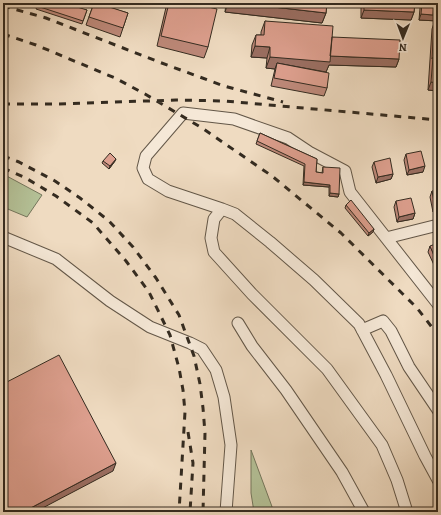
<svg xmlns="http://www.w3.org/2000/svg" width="441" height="515" font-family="Alegreya,serif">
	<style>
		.green { fill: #b4c197; stroke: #74765c }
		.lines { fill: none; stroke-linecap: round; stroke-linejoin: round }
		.minor-casing { stroke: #635748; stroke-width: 13 }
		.minor { stroke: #f5e8d7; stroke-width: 11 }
		.rail { stroke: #342b20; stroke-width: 3; stroke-dasharray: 7 7; stroke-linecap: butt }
		.wall { fill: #be897a; stroke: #342b20 }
		.shaded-wall { fill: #9b6f63; stroke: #342b20 }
		.building { fill: #dd9f8e; stroke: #342b20 }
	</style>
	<rect width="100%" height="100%" fill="#efdbc1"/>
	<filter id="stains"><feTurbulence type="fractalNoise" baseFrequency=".005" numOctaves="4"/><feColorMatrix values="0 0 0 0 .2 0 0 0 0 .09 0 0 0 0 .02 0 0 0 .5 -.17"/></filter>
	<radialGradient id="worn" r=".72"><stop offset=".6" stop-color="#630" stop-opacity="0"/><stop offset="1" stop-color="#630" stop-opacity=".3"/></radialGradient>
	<path class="green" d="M3 174 42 195 27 217 3 207Z
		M251 450 274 512H254L251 493Z"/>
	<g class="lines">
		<defs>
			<path id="minor" d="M222 209 168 191 148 179 143 168 146 156 183 113 234 119 288 138 309 152 345 171 350 192 438 304
				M3 237 56 259 110 301 150 327 190 343 202 349 216 370 224 397 231 445 226 512
				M386 238 438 225
				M238 323 252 346 286 390 342 472 364 512
				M362 330 383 321 391 331 409 367 438 410
				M407 512 397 480 382 445 327 369 252 294 214 252 211 238 214 219 222 209 235 214 270 242 314 280 359 324 386 375 425 456 438 480"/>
		</defs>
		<use href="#minor" class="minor-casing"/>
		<use href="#minor" class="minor"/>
		<path class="rail" d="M3 6 46 18 159 62 224 86 283 102
			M3 34 36 45 115 78 145 94 202 128 272 176 341 233 417 308 438 335
			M3 104H58L176 100 225 101 438 120
			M3 156 19 162 55 181 80 198 109 221 133 247 156 278 179 315 194 356 200 384 203 408 205 433 203 512
			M3 168 24 177 56 196 93 223 126 261 149 292 170 335 179 368 183 390 185 412 179 512
			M188 432 193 463 190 512"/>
	</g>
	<path class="wall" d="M38 3 87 10 82 24 36 9Z
		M94 3 128 13 120 37 86 25Z
		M167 3H191L208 47 204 58 157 46Z
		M226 3H327L326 13 322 23 225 12Z
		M362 3H415L414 12 411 20 361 18V5Z
		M422 3H438V21L419 20 420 8Z
		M265 21 332 37 399 59 396 67 329 65 326 72 327 88 324 96 271 86 275 69 266 68 267 58 251 57 252 45 256 35H261V32Z
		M434 23 438 91 428 90 432 29Z
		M260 133 317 159 316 172 322 173 323 167 339 194 338 197 329 196V187L303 185 304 166 256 144Z
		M406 154 423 172 407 175 404 160Z
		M103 161H115L109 169 102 163Z
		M374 162 393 174 391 179 376 183 372 167Z
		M432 191 438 211 433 212 430 197Z
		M396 201 415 213 413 219 397 222 394 207Z
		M346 205 374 229 373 232 368 236 345 208Z
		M430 246 438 264 434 265 428 252Z"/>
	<path class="shaded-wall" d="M228 3H238L326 13 322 23 225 12Z
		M364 10 414 12 411 20 361 18Z
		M434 13H438V21L419 20 421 14 433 15Z
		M255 46 270 47 267 58 251 57Z
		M330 56 399 59 396 67 329 65 326 72 277 63 275 69 266 68 270 57Z
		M431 82 438 83V91L428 90Z
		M116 159 115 161 109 169 110 166Z
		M425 166 423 172 407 175 409 170Z
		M393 174 391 179 376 183 378 177Z
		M304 182 330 185 329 187 303 185Z
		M330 193 339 194 338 197 329 196Z
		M438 206V211L433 212 435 207Z
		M415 213 413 219 397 222 399 217Z
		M374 229 373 232 368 236 369 233Z
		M438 259V264L434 265 436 260Z
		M116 463 113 471 35 512H23Z"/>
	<path class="building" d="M38 3H64L87 10 83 21 37 6Z
		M94 3H97L128 13 123 28 89 17Z
		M169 3H191L217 9 208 47 161 36Z
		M238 3H327L326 13Z
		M364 3H415L414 12 364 10Z
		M422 3H434L433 15 421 14Z
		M435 3H438V13H434Z
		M265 21 333 26 330 62 270 57V47L255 46 256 35H264Z
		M434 23 438 24V57H433L432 59Z
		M332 37 400 40 399 59 330 56Z
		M433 57H438V83L431 82Z
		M277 63 329 73 327 88 274 78Z
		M260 133 317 159 316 172 323 173V167L340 168 339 194 330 193V185L304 182 305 164 257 141Z
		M421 151 425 166 409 170 406 154Z
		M110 153 116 159 110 166 103 161Z
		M390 158 393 174 378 177 374 162Z
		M438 190V206L435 207 432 191Z
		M411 198 415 213 399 217 396 201Z
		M351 200 374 229 369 233 346 205Z
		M438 243V259L436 260 430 246Z
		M59 355 116 463 23 512H3V384Z"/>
	<rect width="441" height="515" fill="none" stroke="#efdbc1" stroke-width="16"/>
	<rect x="4" y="4" width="433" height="507" fill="none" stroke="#342b20" stroke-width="2"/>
	<rect x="8" y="8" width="425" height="499" fill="none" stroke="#342b20"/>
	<g transform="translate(403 38) rotate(181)" stroke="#f5e8d7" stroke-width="3" paint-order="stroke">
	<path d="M0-3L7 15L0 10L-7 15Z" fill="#342b20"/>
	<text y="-6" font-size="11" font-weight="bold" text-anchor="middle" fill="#342b20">N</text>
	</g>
	<rect width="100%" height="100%" filter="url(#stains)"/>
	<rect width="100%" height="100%" fill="url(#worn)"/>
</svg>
